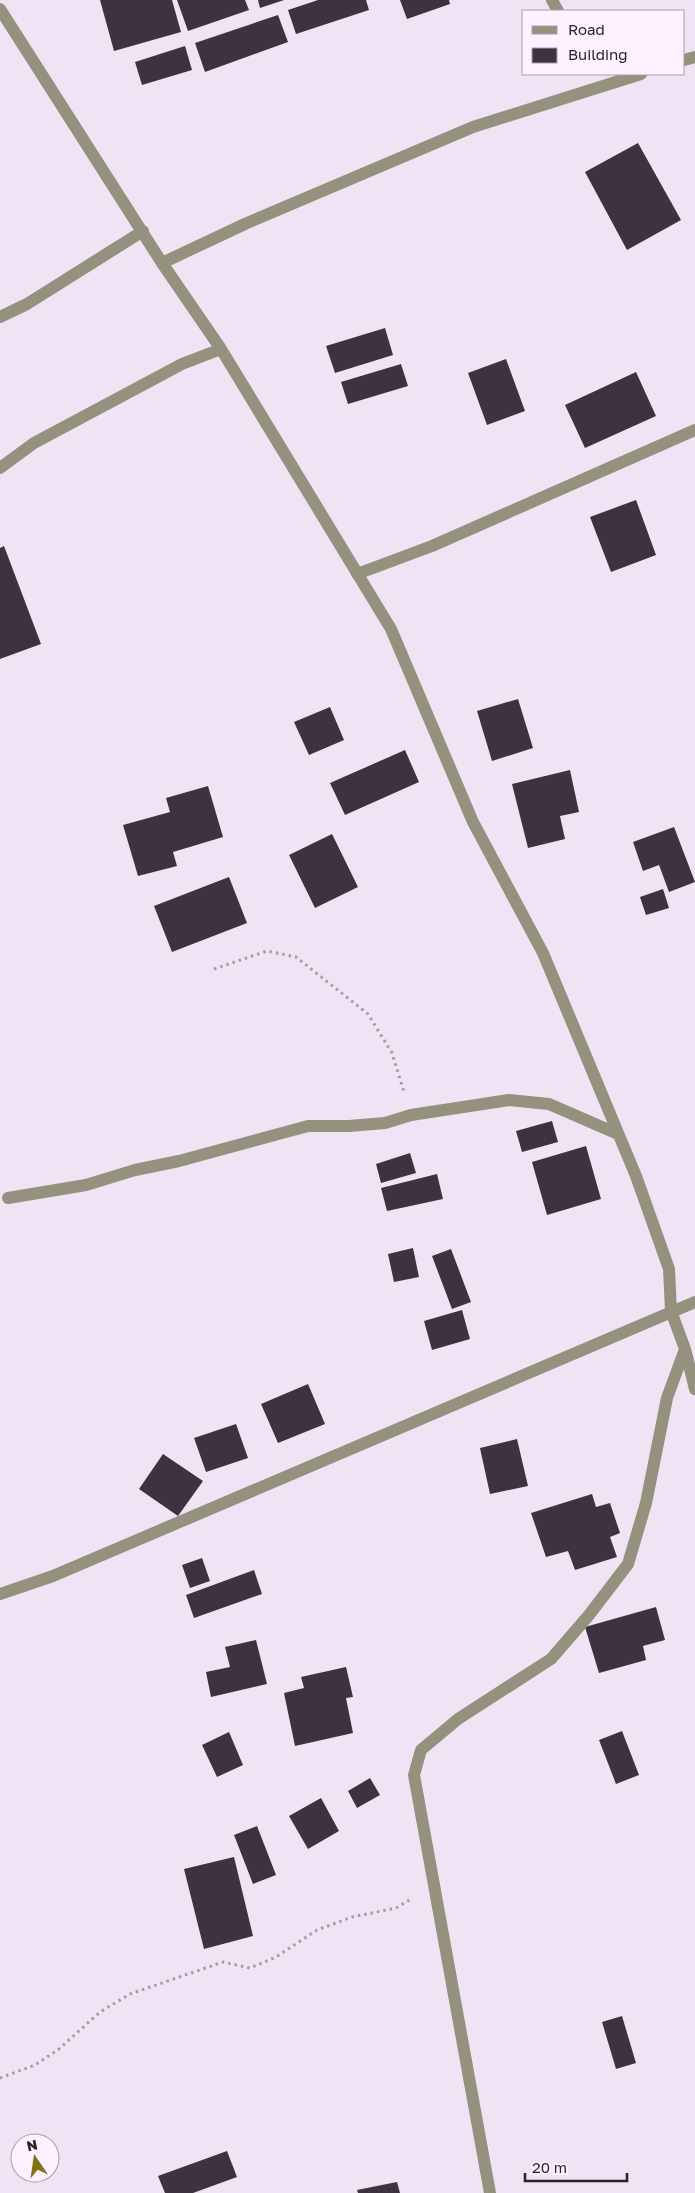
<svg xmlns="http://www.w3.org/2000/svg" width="695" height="2193" font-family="'Golos Text',sans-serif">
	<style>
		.building { fill: #3d333f }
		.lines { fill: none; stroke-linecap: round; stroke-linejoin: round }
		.path { stroke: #a59ba8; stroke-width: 3; stroke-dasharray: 2.5 4; stroke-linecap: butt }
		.minor { stroke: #94927e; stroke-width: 12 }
	</style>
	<rect width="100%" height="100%" fill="#f0e3f3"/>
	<path class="building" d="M100 0H172L181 32 114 51Z
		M177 0H245L249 10 188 31Z
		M258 0H284L260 8Z
		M318 0H366L369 10 296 34 288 10Z
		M400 0H449L450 4 407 19Z
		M278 15 288 42 205 72 195 43Z
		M185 46 192 70 142 85 135 62Z
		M638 143 681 220 627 250 585 172Z
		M385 328 393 355 335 373 326 346Z
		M506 359 525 411 487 425 468 373Z
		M401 364 408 386 348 404 341 382Z
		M636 372 656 416 585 448 565 405Z
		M636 500 656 555 611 572 590 517Z
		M4 546 41 644 0 659V548Z
		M518 699 533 748 492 761 477 711Z
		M330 707 344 740 309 755 294 722Z
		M405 750 419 782 345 815 330 783Z
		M570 770 579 812 560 816 565 839 528 848 512 784Z
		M208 786 223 837 173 852 177 866 138 876 123 825 170 812 166 798Z
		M674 827 695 882 669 892 659 865 643 871 633 842Z
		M332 834 358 887 315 908 289 855Z
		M229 877 247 923 172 952 154 906Z
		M663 889 669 908 646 915 640 897Z
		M552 1121 558 1142 522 1152 516 1131Z
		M586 1146 601 1199 547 1215 532 1162Z
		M410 1153 416 1173 381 1183 376 1164Z
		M437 1174 443 1199 387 1211 381 1188Z
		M413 1248 419 1277 394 1282 388 1254Z
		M451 1249 471 1302 452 1309 432 1256Z
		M462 1310 470 1339 432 1350 424 1321Z
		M308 1384 325 1424 278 1443 261 1404Z
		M236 1424 248 1458 206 1472 194 1438Z
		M517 1439 528 1486 490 1494 480 1448Z
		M163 1454 203 1481 178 1516 139 1489Z
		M592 1494 596 1507 610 1503 620 1533 610 1537 617 1557 575 1570 568 1551 546 1557 531 1513Z
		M202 1558 210 1581 190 1588 182 1565Z
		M254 1570 262 1594 194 1618 186 1595Z
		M656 1607 665 1640 643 1646 646 1660 599 1673 585 1627Z
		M256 1640 267 1684 211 1697 206 1672 230 1667 225 1647Z
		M346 1667 353 1697 346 1698 353 1733 295 1746 284 1693 304 1688 301 1677Z
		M622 1731 639 1775 616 1784 599 1740Z
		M229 1732 243 1765 217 1777 202 1745Z
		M370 1778 380 1795 357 1808 348 1791Z
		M321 1798 339 1831 308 1849 289 1816Z
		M257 1826 276 1875 253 1884 234 1835Z
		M234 1857 253 1936 204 1949 184 1869Z
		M622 2016 636 2063 616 2069 602 2022Z
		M227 2151 237 2177 193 2193H165L158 2176Z
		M397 2182 400 2193H358L357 2190Z"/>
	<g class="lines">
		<path class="path" d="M214 969 267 951 296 957 368 1014 392 1053 404 1092
			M0 2078 35 2065 59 2049 100 2012 130 1994 223 1962 250 1968 276 1957 317 1930 352 1917 396 1908 411 1899"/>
		<path class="minor" d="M552 0 558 11
			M0 9 162 263 221 349 391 629 473 822 543 953 636 1176 669 1269 671 1311 685 1349 695 1389
			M684 60 695 57
			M162 263 247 223 473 127 641 74
			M0 317 27 304 143 231
			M0 468 34 443 182 364 221 349
			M357 574 432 546 695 430
			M8 1198 86 1185 135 1170 179 1161 308 1126H349L385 1123 411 1115 509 1100 549 1104 618 1134
			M0 1594 53 1576 695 1302
			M490 2193 414 1775 421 1750 458 1719 551 1659 589 1615 628 1564 646 1503 667 1398 685 1349"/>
	</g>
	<rect x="522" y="10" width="162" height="65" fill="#fcf1fe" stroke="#a79fa9"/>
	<rect x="532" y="26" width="25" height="8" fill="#94927e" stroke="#a79fa9"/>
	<text x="568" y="35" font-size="15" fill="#282329">Road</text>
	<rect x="532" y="48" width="25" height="15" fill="#3d333f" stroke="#a79fa9"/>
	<text x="568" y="60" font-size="15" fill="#282329">Building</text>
	<g transform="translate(35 2158) rotate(347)"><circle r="24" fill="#fcf1fe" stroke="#a79fa9"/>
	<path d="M0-4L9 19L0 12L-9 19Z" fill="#7f7315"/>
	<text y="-8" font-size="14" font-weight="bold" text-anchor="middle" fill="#282329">N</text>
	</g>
	<path d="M525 2173v8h102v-8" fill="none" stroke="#282329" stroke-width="2.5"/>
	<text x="532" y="2173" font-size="15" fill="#282329" stroke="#fcf1fe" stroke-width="4" paint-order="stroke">20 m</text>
</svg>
